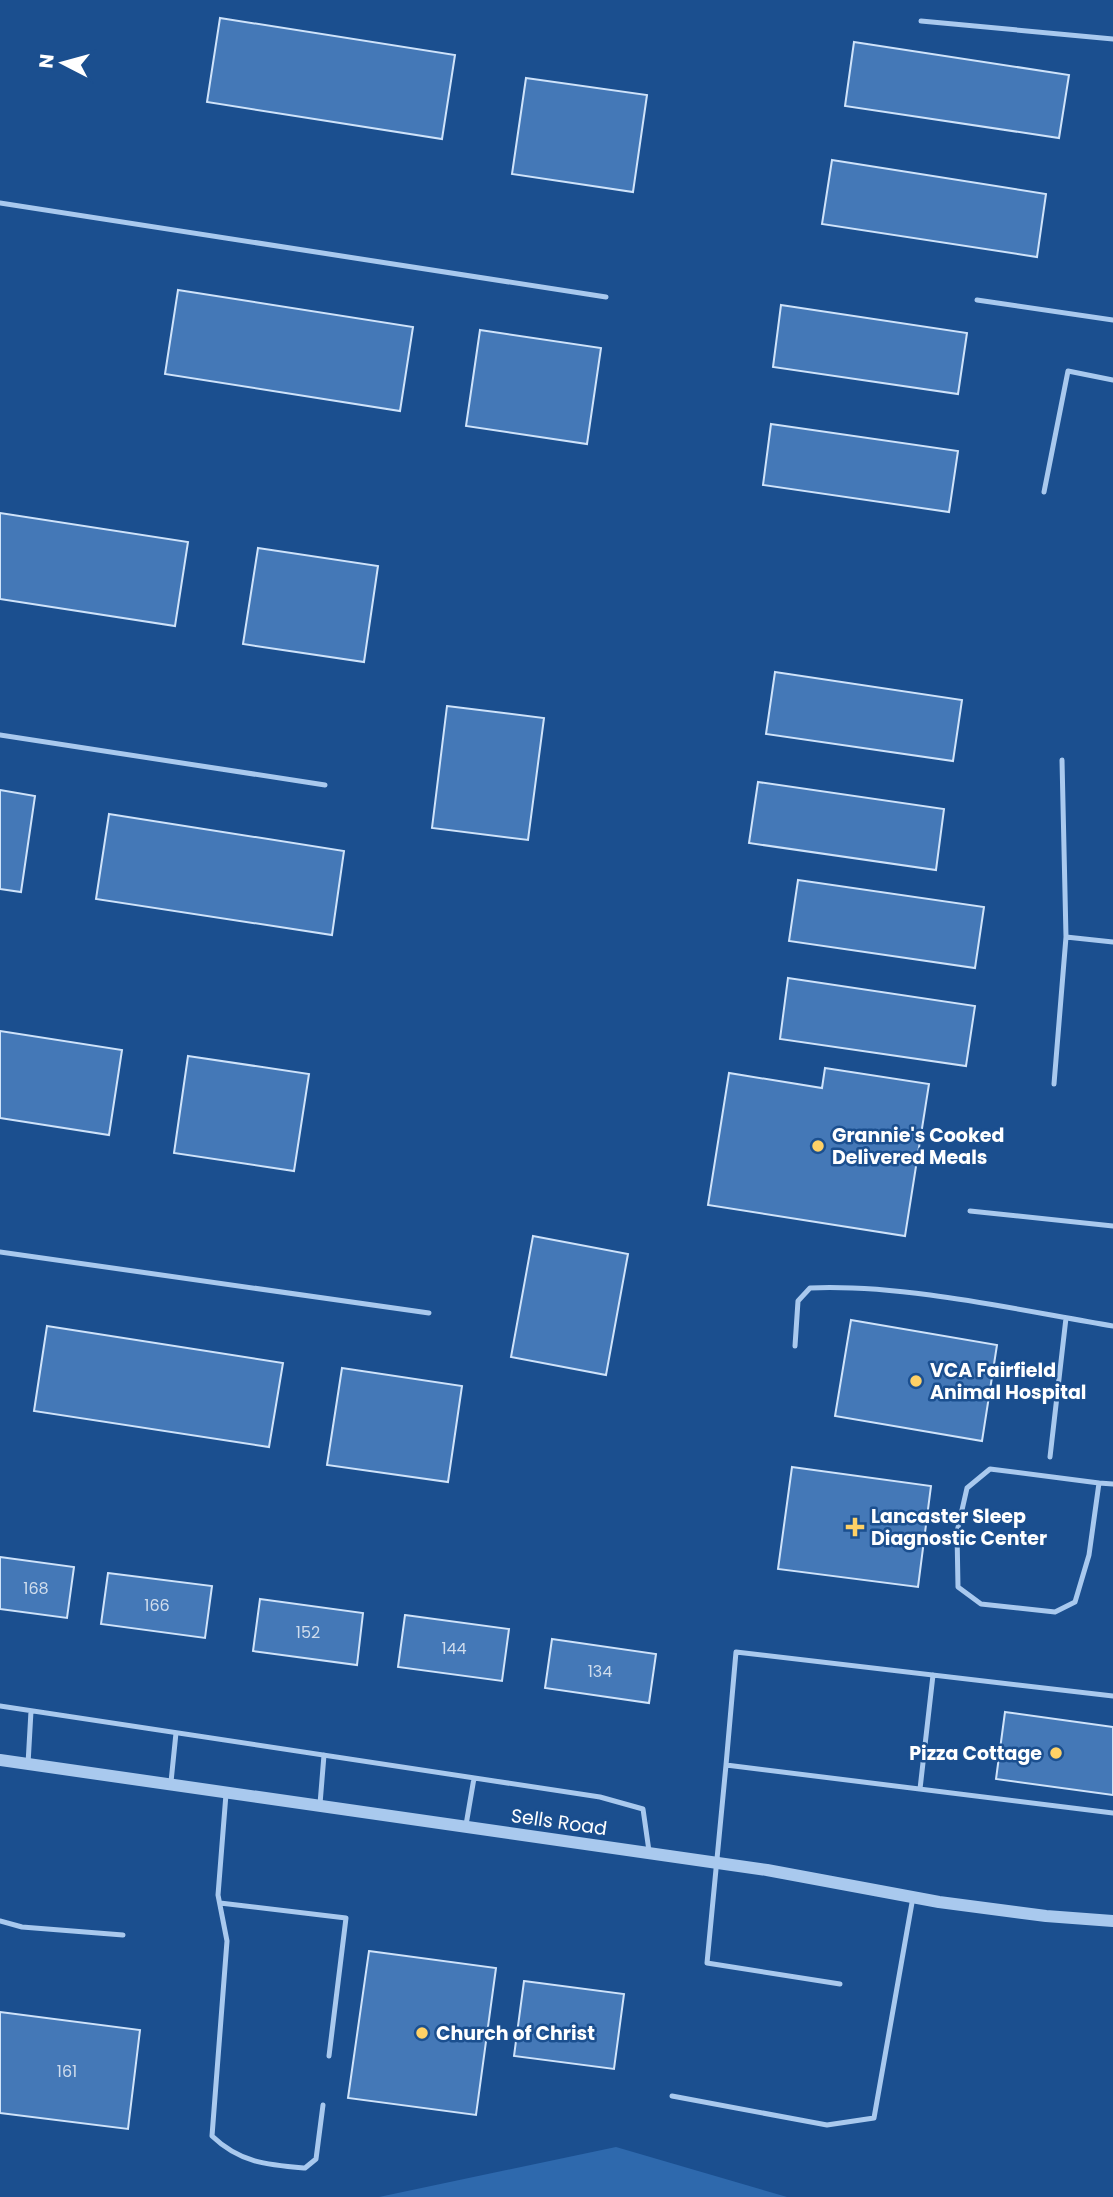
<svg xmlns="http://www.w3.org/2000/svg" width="1113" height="2197" font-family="Poppins,sans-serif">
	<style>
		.green { fill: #2e69ad }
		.building { fill: #4478b7; stroke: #cfe3fa; stroke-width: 2 }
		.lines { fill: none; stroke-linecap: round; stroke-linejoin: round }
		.service { stroke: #a9c9ee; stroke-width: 5 }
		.tertiary { stroke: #a9c9ee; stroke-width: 12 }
		.poi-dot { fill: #ffd166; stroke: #1b4f8f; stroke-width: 2.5 }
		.labels { text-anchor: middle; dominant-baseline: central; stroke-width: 5; stroke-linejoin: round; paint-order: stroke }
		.number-label { font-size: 16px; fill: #d0dded }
		.poi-label { font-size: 19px; font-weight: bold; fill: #fff; stroke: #1b4f8f; text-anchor: start }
		.street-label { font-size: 19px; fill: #fff; stroke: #1b4f8f }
	</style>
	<rect width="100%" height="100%" fill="#1b4f8f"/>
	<path class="green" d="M616 2147 787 2197H379Z"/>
	<path class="building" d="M220 18 455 55 442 139 207 102Z
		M854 42 1069 75 1059 138 845 106Z
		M526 78 647 95 633 192 512 174Z
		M832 160 1046 194 1037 257 822 224Z
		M178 290 413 327 400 411 165 374Z
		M781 305 967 333 958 394 773 367Z
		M480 330 601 348 587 444 466 426Z
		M771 424 958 451 949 512 763 485Z
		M0 513 188 542 175 626 0 599Z
		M258 548 378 566 364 662 243 644Z
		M775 672 962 700 953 761 766 734Z
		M447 706 544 718 528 840 432 828Z
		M758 782 944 809 936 870 749 843Z
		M0 790 35 796 21 892 0 889Z
		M109 814 344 851 332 935 96 899Z
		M798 880 984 907 975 968 789 941Z
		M788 978 975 1006 966 1066 780 1039Z
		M0 1031 122 1050 109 1135 0 1118Z
		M188 1056 309 1074 294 1171 174 1153Z
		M825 1068 929 1084 905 1236 708 1205 729 1073 822 1088Z
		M533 1236 628 1254 606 1375 511 1357Z
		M851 1320 997 1345 982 1441 835 1416Z
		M47 1326 283 1363 269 1447 34 1411Z
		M342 1368 462 1386 448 1482 327 1465Z
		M792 1467 931 1486 918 1587 778 1569Z
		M0 1557 74 1567 67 1618 0 1609Z
		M108 1573 212 1586 205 1638 101 1624Z
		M260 1599 363 1613 357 1665 253 1651Z
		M405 1615 509 1629 502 1681 398 1667Z
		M552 1639 656 1654 649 1703 545 1688Z
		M1005 1712 1113 1727V1795L996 1779Z
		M369 1951 496 1968 476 2115 348 2098Z
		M524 1981 624 1994 614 2069 514 2056Z
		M0 2012 140 2030 128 2129 0 2113Z"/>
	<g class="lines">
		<path class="service" d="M921 21 1113 39
			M0 203 606 297
			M977 300 1113 320
			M1044 492 1068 371 1113 380
			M0 735 325 785
			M1062 760 1066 937 1113 942
			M1054 1084 1066 937
			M970 1211 1113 1226
			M0 1252 429 1313
			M795 1346 798 1301 810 1288C905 1284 1018 1310 1113 1326
			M1050 1457 1066 1318
			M1099 1483 1089 1555 1075 1602 1055 1612 981 1604 958 1587 957 1532 967 1488 990 1469 1099 1483 1113 1484
			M1113 1696 736 1652 726 1765 1113 1813
			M0 1706 600 1797 643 1809 649 1851
			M28 1764 31 1711
			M726 1765 707 1963 840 1984
			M171 1782 176 1733
			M920 1789 933 1675
			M226 1794 218 1895 227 1941 212 2136C240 2163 268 2165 305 2168L316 2159 323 2105
			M320 1804 324 1755
			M466 1825 474 1778
			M220 1903 346 1918 329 2056
			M0 1921 22 1927 123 1935
			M672 2096 827 2125 874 2118 913 1897"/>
		<path class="tertiary" d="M0 1760 767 1870 939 1902 1046 1916 1113 1921"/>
	</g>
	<g class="poi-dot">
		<circle cx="818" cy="1146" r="7"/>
		<circle cx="916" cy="1381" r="7"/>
		<path d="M851.5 1516.5h7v7h7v7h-7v7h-7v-7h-7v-7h7z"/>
		<circle cx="1056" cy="1753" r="7"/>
		<circle cx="422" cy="2033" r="7"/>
	</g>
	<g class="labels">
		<g class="number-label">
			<text x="36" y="1588">168</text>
			<text x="157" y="1605">166</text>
			<text x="308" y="1632">152</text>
			<text x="454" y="1648">144</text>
			<text x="600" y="1671">134</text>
			<text x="67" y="2071">161</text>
		</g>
		<g class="poi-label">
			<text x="832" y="1135">Grannie's Cooked<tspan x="832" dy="22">Delivered Meals</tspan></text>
			<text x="930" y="1370">VCA Fairfield<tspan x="930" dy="22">Animal Hospital</tspan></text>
			<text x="871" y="1516">Lancaster Sleep<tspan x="871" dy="22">Diagnostic Center</tspan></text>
			<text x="1042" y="1753" text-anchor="end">Pizza Cottage</text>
			<text x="436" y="2033">Church of Christ</text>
		</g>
		<g class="street-label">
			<text transform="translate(559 1822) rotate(8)">Sells Road</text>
		</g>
	</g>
	<g transform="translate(63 63) rotate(276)" stroke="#1b4f8f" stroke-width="5" paint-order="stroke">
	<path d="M0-5L12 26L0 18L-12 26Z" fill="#ffffff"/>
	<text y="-10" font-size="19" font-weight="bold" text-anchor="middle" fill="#ffffff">N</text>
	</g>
</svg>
